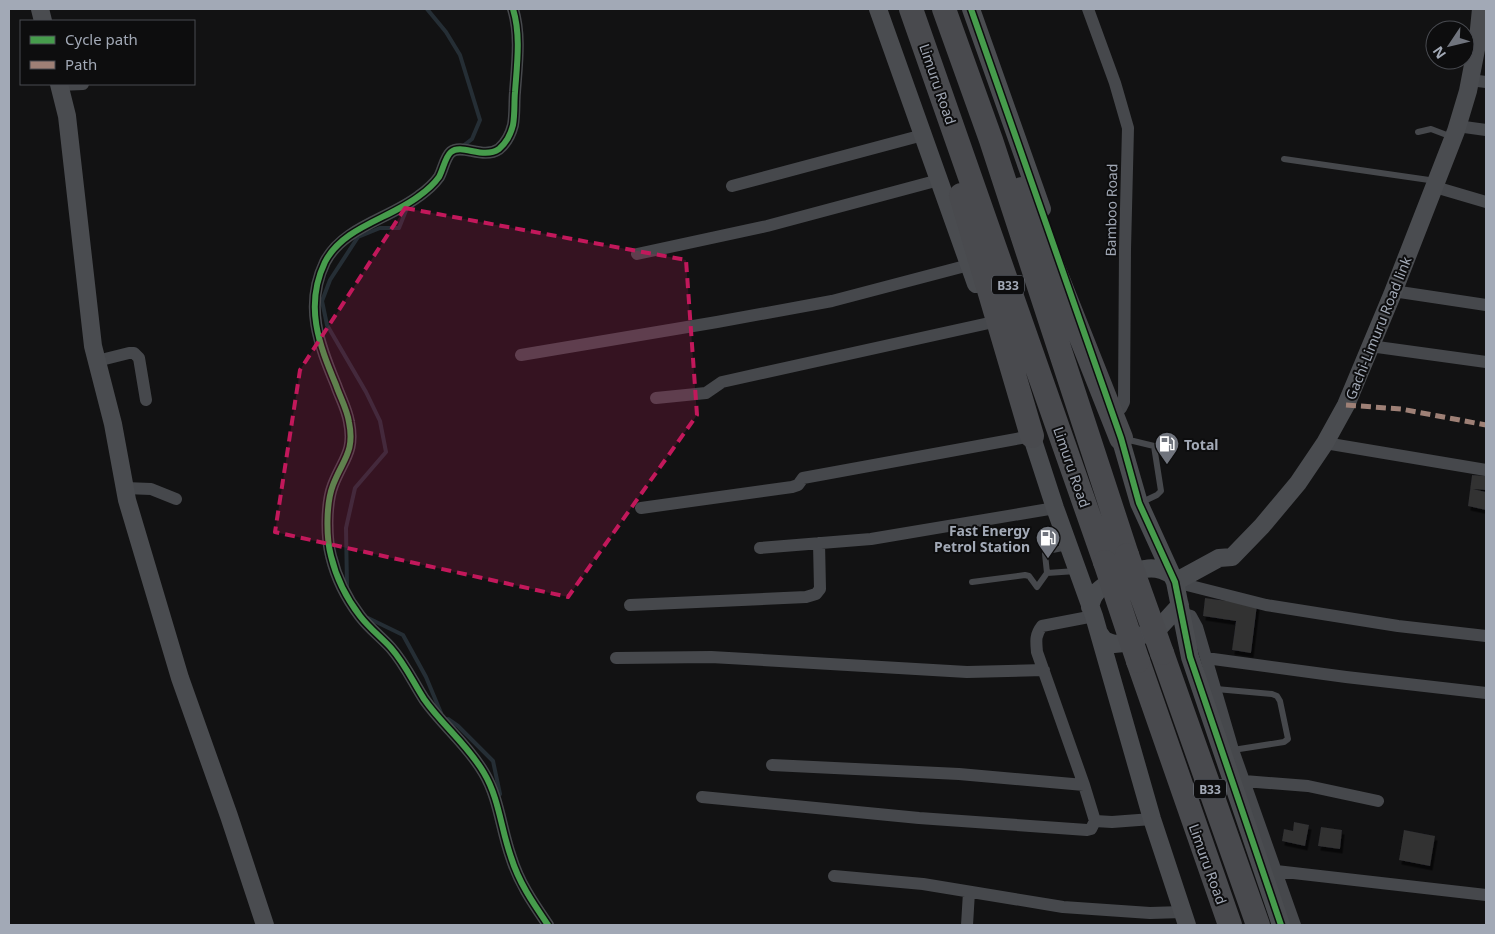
<svg xmlns="http://www.w3.org/2000/svg" width="1495" height="934" font-family="'Noto Sans',sans-serif">
	<style>
		.lines { fill: none; stroke-linecap: round; stroke-linejoin: round }
		.stream { stroke: #252e35; stroke-width: 4 }
		.building { fill: #303033; filter: url(#shadow) }
		.lane { stroke: #46484c; stroke-width: 6 }
		.street { stroke: #46484c; stroke-width: 12 }
		.secondary { stroke: #4a4c50; stroke-width: 18 }
		.highway { stroke: #494a4e; stroke-width: 24 }
		.highway-bridge { stroke: #494a4e; stroke-width: 24 }
		.quiet { stroke: #9e8076; stroke-width: 5; stroke-dasharray: 10 5; stroke-linecap: butt }
		.cycleway-casing { stroke: #0d0d0e; stroke-width: 9 }
		.cycleway { stroke: #469c4c; stroke-width: 6 }
		.marked { fill: #c2185b; fill-opacity: 0.2; stroke: #c2185b; stroke-width: 4; stroke-dasharray: 10 6; stroke-linejoin: round }
		.labels { text-anchor: middle; dominant-baseline: central; stroke-width: 4; stroke-linejoin: round; paint-order: stroke }
		.shield { fill: #0d0d0e; stroke: #757a84; stroke-width: 1 }
		.shield-label { font-size: 12px; font-weight: bold; fill: #a2a9b6 }
		.street-label { font-size: 14px; fill: #a2a9b6; stroke: #0d0d0e }
		.poi-label { font-size: 14px; font-weight: bold; fill: #a2a9b6; stroke: #0d0d0e; text-anchor: start }
	</style>
	<defs>
		<filter id="shadow"><feDropShadow dx="2.5" dy="4.5" stdDeviation="0" flood-color="#0009"/></filter>
	</defs>
	<rect width="100%" height="100%" fill="#121213"/>
	<g class="lines">
		<path class="stream" d="M427 9 446 32 460 55 480 120 472 139 463 146
			M347 587 346 528 355 488 386 452 380 421 366 392 327 325 322 301 330 280 358 237 380 228H399L407 208
			M368 618 403 635 426 677 441 713
			M448 719 458 726 493 761 500 794"/>
	</g>
	<path class="building" d="M1472 475 1486 476V490L1473 489 1486 492V510L1468 506Z
		M1205 598 1257 605 1251 653 1232 650 1236 621 1203 616Z
		M1294 822 1309 825 1305 846 1282 841 1284 829 1293 831Z
		M1321 827 1342 830 1340 849 1318 846Z
		M1404 830 1435 836 1430 866 1399 860Z"/>
	<g class="lines">
		<path class="lane" d="M1418 132 1431 129 1452 137
			M1284 159 1436 181
			M1125 439 1154 446 1161 491 1157 495 1140 503
			M1047 573 1045 554 1047 551 1068 547
			M972 582 1025 575 1029 576 1037 587 1047 573 1076 571
			M1216 689 1272 694 1277 696 1280 701 1288 739 1284 742 1233 750"/>
		<path class="street" d="M513 9C521 35 517 64 515 92 514 102 515 114 513 125 511 133 506 143 499 149 483 160 462 143 451 152 445 157 443 170 439 177 434 184 426 191 419 196 389 219 343 227 325 262 304 306 319 344 336 385 340 397 347 409 349 422 355 452 343 459 333 485 326 503 326 537 331 556 336 577 347 599 360 616 369 628 381 637 391 648 405 664 413 682 424 699 442 725 468 745 484 773 499 798 501 829 511 857 519 883 533 903 548 925
			M1088 9 1115 83 1128 128 1125 249 1124 402 1121 408 1114 415
			M1470 80 1486 82
			M59 85 83 84
			M1457 126 1486 130
			M732 186 923 135
			M1435 187 1486 202
			M637 254 767 226 939 180
			M1393 291 1486 305
			M1370 346 1486 362
			M521 355 717 322 832 301 969 265
			M97 361 129 353H134L139 358 146 400
			M656 398 706 393 722 382 989 323
			M1325 443 1486 470
			M125 488 151 489 176 499
			M641 508 792 487 798 485 803 478 1032 436
			M760 548 871 539 1055 508
			M1175 582 1266 605 1398 626 1486 636
			M630 605 806 597 816 594 820 589 819 543
			M1181 613 1191 616 1197 627 1233 750 1295 925
			M1094 616 1042 626C1035 635 1036 641 1037 652L1084 785 1095 821 1112 822 1152 819
			M616 658 711 657 967 672 1044 670
			M1206 658 1346 677 1486 693
			M772 765 959 774 1084 785
			M1244 781 1308 786 1378 801
			M702 797 919 818 1087 830 1091 829 1095 821
			M1276 871 1486 895
			M834 876 923 884 1063 907 1150 913 1183 912
			M967 925 969 892"/>
		<path class="secondary" d="M40 9 43 21
			M878 9 976 284
			M971 9 1042 209
			M59 84 67 116 93 346 113 424 127 500 180 678 229 816 265 925
			M1028 425 1055 508 1094 616 1152 819 1187 925
			M1117 427 1139 503 1175 582 1190 657 1281 925
			M1175 582 1219 558 1232 557 1262 526 1298 483 1325 443 1346 405 1392 295 1456 131 1468 91 1478 39 1481 9
			M1090 607C1091 604 1092 599 1094 596 1100 584 1132 571 1145 569 1155 567 1164 570 1172 575
			M1099 633 1104 640 1114 644 1124 643 1159 628 1180 605"/>
		<path class="highway" d="M911 9 1105 562
			M944 9 991 140 1127 555
			M1022 189 1121 438
			M961 195 1032 436
			M1162 653 1258 925
			M1138 661 1230 925"/>
		<path class="highway-bridge" d="M1127 555 1162 653
			M1105 562 1138 661"/>
		<path class="quiet" d="M1346 405 1401 409 1486 425"/>
		<defs>
			<path id="cycleway" d="M513 9C521 35 517 64 515 92 514 102 515 114 513 125 511 133 506 143 499 149 483 160 462 143 451 152 445 157 443 170 439 177 434 184 426 191 419 196 389 219 343 227 325 262 304 306 319 344 336 385 340 397 347 409 349 422 355 452 343 459 333 485 326 503 326 537 331 556 336 577 347 599 360 616 369 628 381 637 391 648 405 664 413 682 424 699 442 725 468 745 484 773 499 798 501 829 511 857 519 883 533 903 548 925
				M971 9 1121 438 1139 503 1175 582 1190 657 1281 925"/>
		</defs>
		<use href="#cycleway" class="cycleway-casing"/>
		<use href="#cycleway" class="cycleway"/>
	</g>
	<path class="marked" d="M405 208 686 260 697 415 568 597 275 532 300 370Z"/>
	<defs>
		<symbol id="fuel-pin" viewBox="-11 -11 22 30"><path d="M0 17L-7.5 6A9.5 9.5 0 1 1 7.5 6Z" fill="#70747d" stroke="#0d0d0e"/><path d="M-5.5-6h7V0h2V4h1.3V-2.5L3-4.5l.8-.8L6-3V5H2.5V1h-1V6h-7ZM-4.2-4.7v3.2H.2V-4.7Z" fill="#fff"/></symbol>
	</defs>
	<g fill-rule="evenodd">
		<use href="#fuel-pin" x="1153" y="430" width="28" height="38"/>
		<use href="#fuel-pin" x="1034" y="524" width="28" height="38"/>
	</g>
	<g class="labels">
		<g class="shield">
			<rect x="992" y="275.5" width="32" height="19" rx="4"/>
			<rect x="1194" y="779.5" width="32" height="19" rx="4"/>
		</g>
		<g class="shield-label">
			<text x="1008" y="285">B33</text>
			<text x="1210" y="789">B33</text>
		</g>
		<g class="street-label">
			<text transform="translate(938 84) rotate(71)">Limuru Road</text>
			<text transform="translate(1111 210) rotate(-89)">Bamboo Road</text>
			<text transform="translate(1378 328) rotate(-68)">Gachi-Limuru Road link</text>
			<text transform="translate(1072 467) rotate(71)">Limuru Road</text>
			<text transform="translate(1208 864) rotate(70)">Limuru Road</text>
		</g>
		<g class="poi-label">
			<text x="1184" y="444">Total</text>
			<text x="1030" y="530" text-anchor="end">Fast Energy<tspan x="1030" dy="16">Petrol Station</tspan></text>
		</g>
	</g>
	<rect width="1495" height="934" fill="none" stroke="#a2a9b6" stroke-width="20"/>
	<rect x="20" y="20" width="175" height="65" fill="#0d0d0e" stroke="#494b51"/>
	<rect x="30" y="36" width="25" height="8" fill="#469c4c" stroke="#494b51"/>
	<text x="65" y="45" font-size="15" fill="#a2a9b6">Cycle path</text>
	<rect x="30" y="61" width="25" height="8" fill="#9e8076" stroke="#494b51"/>
	<text x="65" y="70" font-size="15" fill="#a2a9b6">Path</text>
	<g transform="translate(1450 45) rotate(235)"><circle r="24" fill="#0d0d0e" stroke="#494b51"/>
	<path d="M0-4L9 19L0 12L-9 19Z" fill="#70747d"/>
	<text y="-8" font-size="14" font-weight="bold" text-anchor="middle" fill="#a2a9b6">N</text>
	</g>
</svg>
